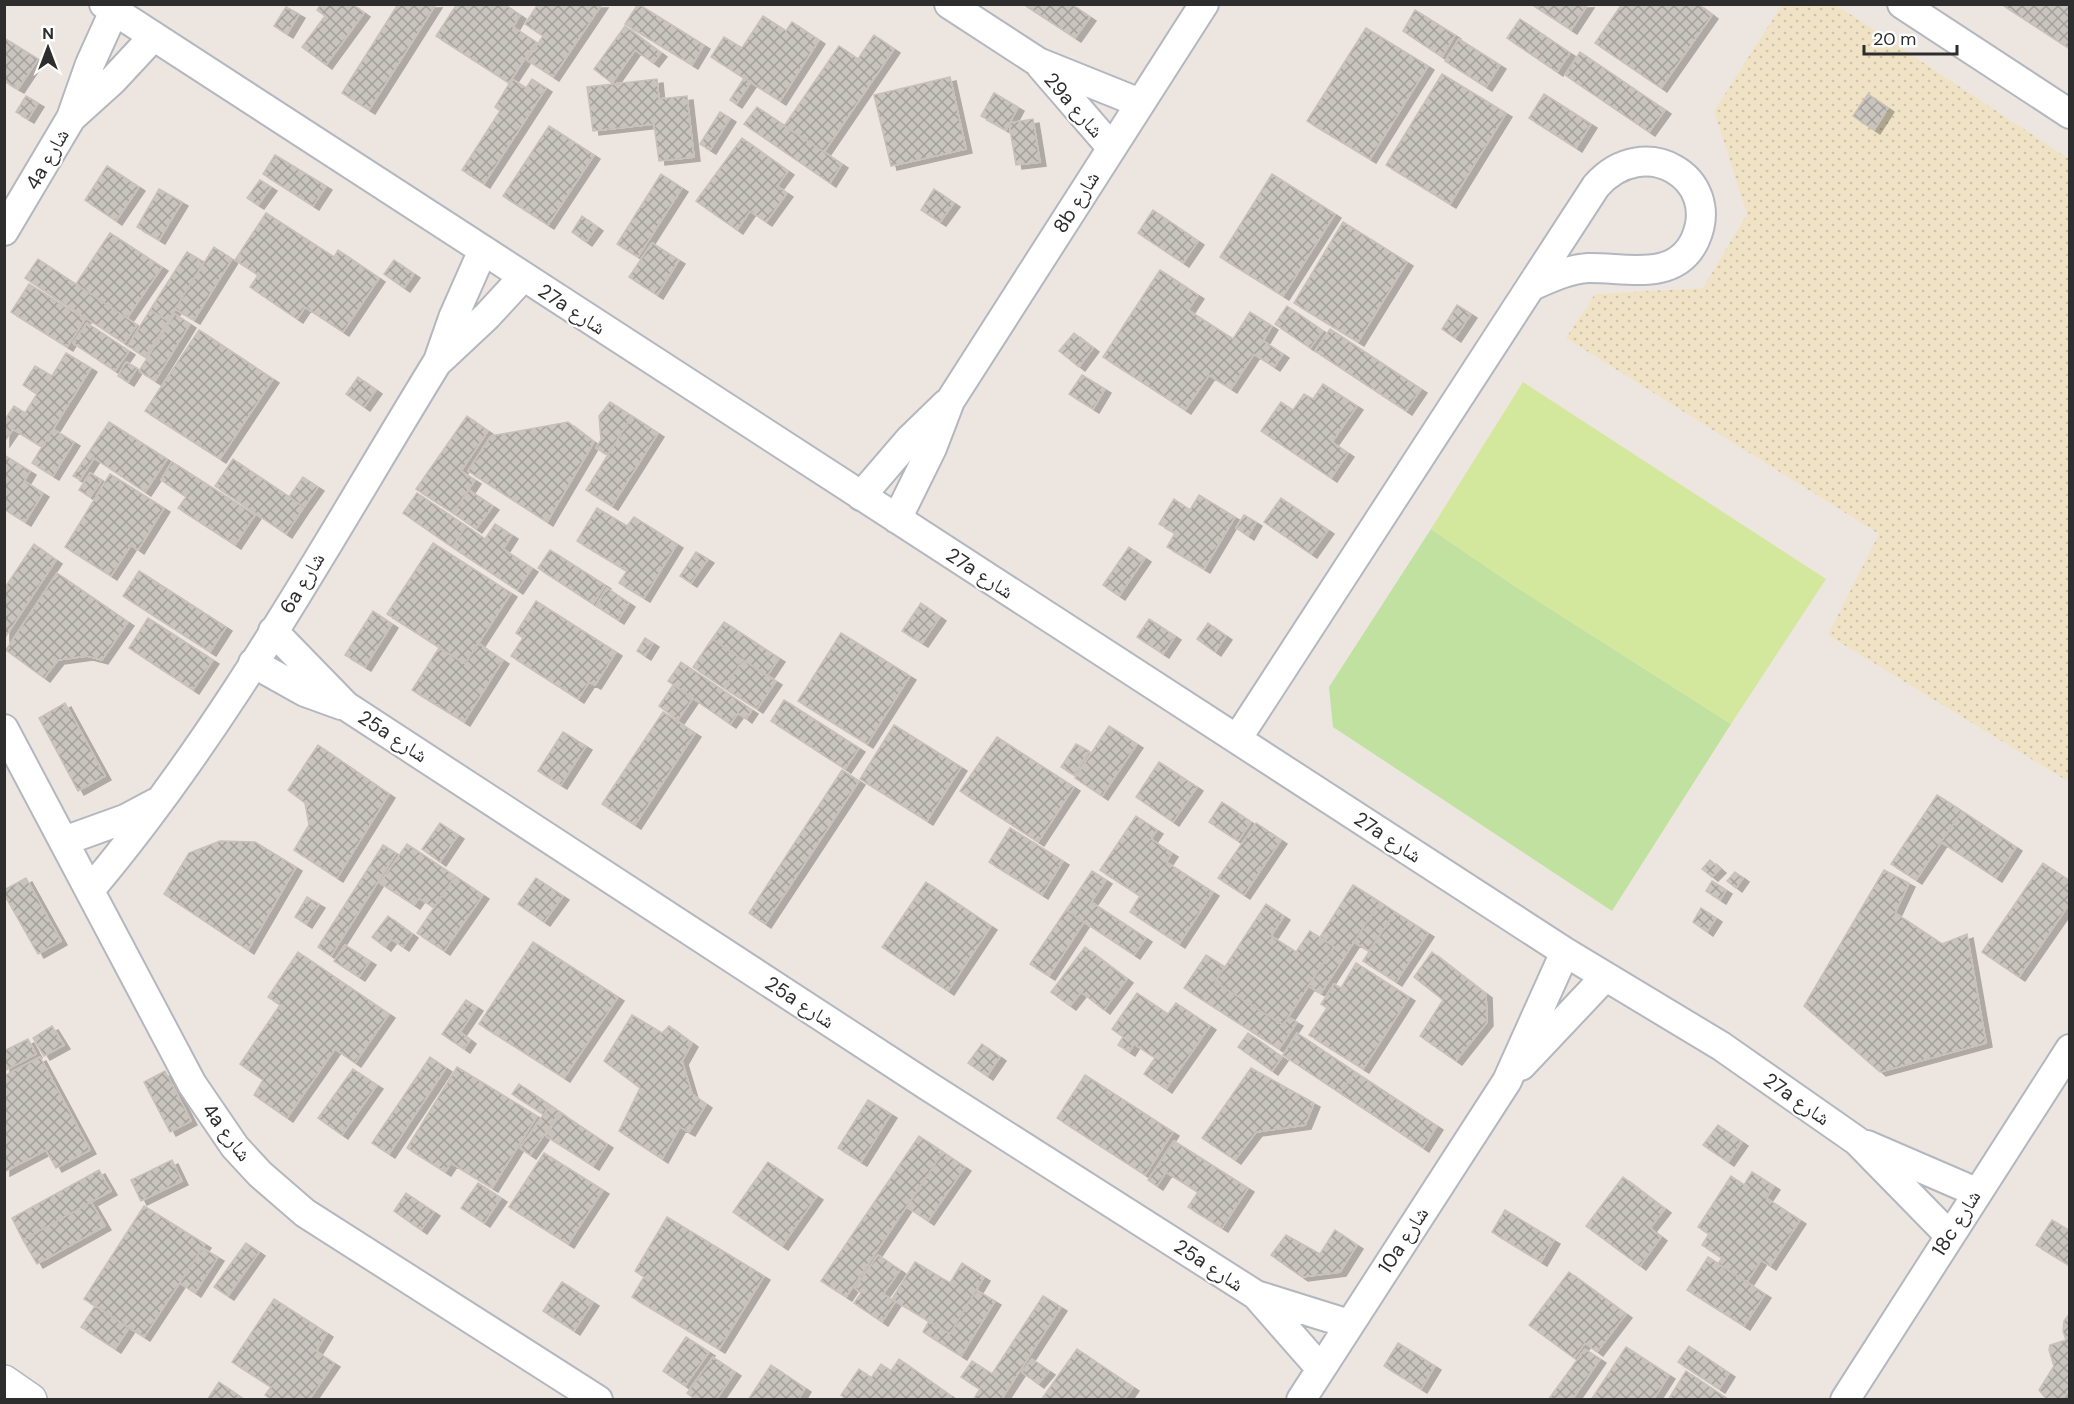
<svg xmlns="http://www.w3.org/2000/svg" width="2074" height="1404" font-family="'DM Sans','Noto Naskh Arabic',sans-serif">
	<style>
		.sand { fill: url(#sand-dots) }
		.park { fill: #c0e19f }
		.pitch { fill: #d3e89c }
		.building { fill: url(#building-cross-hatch); stroke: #c9c1b9; stroke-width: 1.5; filter: url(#shadow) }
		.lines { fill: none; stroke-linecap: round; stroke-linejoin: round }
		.street-casing { stroke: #b3b7bf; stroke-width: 32 }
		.secondary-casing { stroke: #b3b7bf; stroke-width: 36 }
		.street { stroke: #fff; stroke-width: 28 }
		.secondary { stroke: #fff; stroke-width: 33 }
		.labels { text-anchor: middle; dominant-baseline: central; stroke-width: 4.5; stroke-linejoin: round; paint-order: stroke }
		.street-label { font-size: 20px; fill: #2d2d2d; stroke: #fff }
	</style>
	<defs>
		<pattern id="sand-dots" width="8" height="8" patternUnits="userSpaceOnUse" patternTransform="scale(1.5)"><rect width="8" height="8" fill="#f0e3c5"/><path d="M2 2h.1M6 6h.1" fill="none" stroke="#cec3aa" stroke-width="1.8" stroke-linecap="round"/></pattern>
		<pattern id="building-cross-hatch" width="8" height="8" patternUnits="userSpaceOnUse" patternTransform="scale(1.5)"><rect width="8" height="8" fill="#c9c4be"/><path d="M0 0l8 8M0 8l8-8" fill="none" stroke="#a4a09b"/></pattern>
		<filter id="shadow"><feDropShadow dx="6" dy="4" stdDeviation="0" flood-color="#0004"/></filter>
	</defs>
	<rect width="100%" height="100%" fill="#ede6e0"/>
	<path class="sand" d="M1782 5H1836L2069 159V782L1828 635 1879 534 1566 338 1595 294 1703 288 1747 214 1714 111Z"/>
	<path class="park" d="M1431 529 1513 585 1731 724 1612 911 1333 727 1329 687Z"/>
	<path class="pitch" d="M1523 382 1826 579 1731 724 1513 585 1431 529Z"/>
	<path class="building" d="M321 4H352L364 13 326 65 302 47 325 16 317 10Z
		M398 4H436L369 110 342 93Z
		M457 4H504L520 15 513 27 536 42 509 83 436 36Z
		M538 4H602L553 77 527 60 543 36 525 24Z
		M638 4 704 45 692 65 625 24Z
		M1023 4H1071L1090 17 1075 38Z
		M1531 4H1588L1571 30Z
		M1622 4H1698L1712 15 1661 88 1595 43Z
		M2001 4H2066L2070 7V49Z
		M286 7 299 14 287 34 274 26Z
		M1415 10 1455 35 1442 57 1403 31Z
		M763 16 786 31 792 22 819 40 780 101 711 57 724 37 742 48Z
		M1520 19 1570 53 1557 72 1507 38Z
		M625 26 661 53 653 63 635 50 612 83 594 69Z
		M1366 28 1428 66 1370 159 1307 121Z
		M874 35 894 49 824 152 784 126 839 46 858 59Z
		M4 38 38 59 18 89 4 81Z
		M1459 39 1500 65 1486 87 1445 61Z
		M1580 52 1665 110 1649 132 1565 75Z
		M1442 74 1506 113 1450 204 1386 165Z
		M950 77 966 149 891 166 874 95Z
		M744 78 751 82 736 104 730 100Z
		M512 79 526 88 532 79 546 88 484 184 462 170 500 111 495 107Z
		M657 79 659 99 687 96 694 157 659 161 654 124 593 131 587 87Z
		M994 93 1018 107 1006 130 981 116Z
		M1544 94 1591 124 1576 148 1529 118Z
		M1868 94 1888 108 1874 130 1853 116Z
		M26 96 38 103 28 119 16 112Z
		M757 107 842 164 830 183 744 124Z
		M720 112 730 118 710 150 700 144Z
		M1033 119 1040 162 1016 165 1009 123Z
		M549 126 594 155 548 225 503 196Z
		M742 138 788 171 777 186 787 193 766 222 750 211 737 230 696 201Z
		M275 155 326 186 313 206 263 174Z
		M107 166 139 187 116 221 85 200Z
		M661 174 682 188 638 257 617 244Z
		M1272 174 1335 214 1283 296 1220 257Z
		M260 180 271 187 258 205 247 198Z
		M159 189 182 202 159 240 137 227Z
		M934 189 954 203 940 222 921 210Z
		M1153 210 1198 241 1183 263 1138 233Z
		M266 213 334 257 338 250 379 278 343 332 305 307 297 319 250 287 258 275 235 260Z
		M582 216 597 227 586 242 572 232Z
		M1343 222 1407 262 1358 342 1294 303Z
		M110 233 162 267 127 318 76 284Z
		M652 243 679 260 657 295 629 277Z
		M214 247 232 259 194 320 175 309Z
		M187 252 204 262 168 321 150 310Z
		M38 259 137 325 124 343 25 278Z
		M394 260 414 274 404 288 384 274Z
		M1160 270 1198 295 1188 310 1233 339 1250 312 1272 326 1263 341 1283 354 1274 367 1254 354 1231 389 1209 375 1185 410 1103 357Z
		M29 284 85 319 67 347 11 312Z
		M1457 305 1471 314 1455 338 1442 329Z
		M1287 306 1323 331 1310 348 1275 324Z
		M150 310 168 321 145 357 128 346Z
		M175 314 190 324 155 381 139 371Z
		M87 323 129 351 115 371 73 343Z
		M1330 329 1421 389 1406 411 1315 351Z
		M199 330 273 379 220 459 145 411Z
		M1074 333 1093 348 1079 367 1059 351Z
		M66 353 91 368 42 447 13 429 4 442V421L14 406 25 413 37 394 23 385 35 366 52 376Z
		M126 362 137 368 128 382 118 376Z
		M1082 375 1105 389 1093 409 1069 394Z
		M358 377 376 390 364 407 346 394Z
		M1323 384 1357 406 1332 442 1348 453 1331 478 1261 431 1281 402 1293 410 1304 394 1313 399Z
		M610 402 632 416 608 455 596 448 601 440 599 416Z
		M467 416 488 431 461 471 475 480 453 513 416 489Z
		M632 416 658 433 612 506 586 490Z
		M109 422 167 459 145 492 94 458 80 480 73 476Z
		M568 422 594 442 547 522 468 471 491 436Z
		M53 429 74 442 53 476 32 463Z
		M4 455 30 471 24 481 43 493 25 522 4 509Z
		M233 459 304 507 286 534 215 486Z
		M172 462 255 515 235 545 178 508 186 497 161 480Z
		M90 473 102 480 90 497 79 490Z
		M110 474 164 508 138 550 131 545 111 576 65 547Z
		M303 477 318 487 304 507 289 497Z
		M469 490 493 506 476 529 453 513Z
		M417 493 466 526 452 547 403 513Z
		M1199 495 1235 517 1204 569 1167 547 1175 533 1159 524 1174 499 1190 510Z
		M1281 498 1328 530 1311 554 1264 522Z
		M597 508 627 526 634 517 677 544 644 598 619 583 627 571 577 541Z
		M1244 515 1256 522 1248 536 1236 528Z
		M495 524 512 535 503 549 532 568 517 590 452 547 466 526 485 539Z
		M433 543 511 593 465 664 387 614Z
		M34 544 56 560 4 639V589Z
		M1129 547 1145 558 1119 596 1103 585Z
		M550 550 605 585 593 604 538 568Z
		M696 552 708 559 691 583 680 576Z
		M139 571 226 627 210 652 123 596Z
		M57 573 128 622 102 660 87 656 58 660 44 678 6 650Z
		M607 588 629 603 618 620 596 606Z
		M536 601 616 652 595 685 589 682 578 699 511 656 523 638 516 633Z
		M921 603 940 617 922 643 902 631Z
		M373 611 392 624 365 667 345 655Z
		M148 618 213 660 193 690 129 648Z
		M1149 619 1175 636 1163 654 1137 637Z
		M724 622 779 658 767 676 712 639Z
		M1208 623 1226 636 1215 652 1197 639Z
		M841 633 910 676 867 744 798 701Z
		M645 638 653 643 645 656 637 651Z
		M712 639 743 660 724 688 693 667Z
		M478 643 503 660 464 722 412 690 439 648 465 664Z
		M743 660 776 681 757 709 724 688Z
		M681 662 752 710 746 719 738 713 730 724 668 681Z
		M673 685 693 698 678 720 659 706Z
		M784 700 859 748 845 769 771 721Z
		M65 703 105 776 78 791 39 718Z
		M663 712 695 733 635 825 602 804Z
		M894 725 961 767 927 821 860 779Z
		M1109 726 1137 744 1102 796 1075 778Z
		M563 732 586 746 561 785 538 771Z
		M997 737 1074 787 1038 842 960 791Z
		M1076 744 1089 751 1074 775 1061 767Z
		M318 745 389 794 337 878 294 850 309 825 305 803 288 790Z
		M1159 762 1197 787 1173 822 1136 797Z
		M842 770 859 781 765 924 749 913Z
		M1937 795 1962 811 1916 880 1891 864Z
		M1222 802 1251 822 1238 841 1209 822Z
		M1962 811 2016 847 1996 878 1941 842Z
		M1136 816 1157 830 1151 839 1172 853 1166 862 1213 892 1179 944 1130 912 1140 896 1100 870Z
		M440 823 458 835 440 862 422 849Z
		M1256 823 1281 840 1244 895 1218 878Z
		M1010 828 1063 861 1042 895 989 862Z
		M220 841 255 842 296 867 248 950 164 894 189 853Z
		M407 844 455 876 434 908 419 898 414 905 380 883Z
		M383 845 396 853 331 956 318 947Z
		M1710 860 1720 869 1712 877 1702 869Z
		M2043 863 2070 881V903L2019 977 1982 952Z
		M1884 870 1909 883 1895 913 1942 944 1967 934 1986 1043 1880 1072 1804 1006Z
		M1092 871 1106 880 1091 902 1146 938 1134 955 1066 910Z
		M1735 872 1743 878 1736 888 1727 881Z
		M455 876 483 895 444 951 417 933Z
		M26 878 61 941 38 954 4 894V890Z
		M536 878 563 896 544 922 518 904Z
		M1712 881 1726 890 1720 900 1706 891Z
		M926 882 991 926 948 991 882 947Z
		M1353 885 1380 902 1321 993 1308 986 1334 947 1320 937Z
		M307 897 319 904 306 924 295 917Z
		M1380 902 1395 912 1369 951 1354 942Z
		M1266 904 1284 916 1271 936 1296 952 1310 931 1334 947 1283 1025 1215 982Z
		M1701 908 1716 918 1707 932 1693 922Z
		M1066 910 1084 922 1049 976 1030 964Z
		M1395 912 1428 933 1396 982 1363 961Z
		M388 916 412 934 403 947 391 939 385 947 372 937Z
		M533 942 618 997 564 1078 479 1024Z
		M345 945 370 961 359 977 334 961Z
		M1085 947 1127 979 1104 1010 1081 992 1070 1006 1051 992Z
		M298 952 389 1014 355 1063 335 1049 287 1118 254 1095 263 1080 240 1064 280 1005 268 997Z
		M1432 952 1486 994 1487 1022 1456 1061 1420 1036 1443 1000 1414 977Z
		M1206 955 1225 967 1215 982 1283 1025 1288 1017 1297 1022 1279 1049 1184 988Z
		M1356 963 1409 997 1363 1069 1309 1035 1327 1008 1321 1004 1334 984 1341 988Z
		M1137 993 1168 1014 1176 1003 1210 1026 1166 1089 1144 1074 1155 1058 1134 1044 1129 1052 1118 1045 1123 1037 1112 1029Z
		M466 1000 477 1007 460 1032 470 1040 464 1049 442 1034Z
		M632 1015 662 1033 669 1026 692 1043 682 1061 692 1094 706 1104 689 1132 680 1127 662 1159 619 1131 640 1088 604 1061Z
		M52 1026 64 1045 44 1056 33 1038Z
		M1248 1033 1282 1057 1272 1071 1238 1047Z
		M1297 1033 1355 1072 1340 1093 1283 1055Z
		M28 1039 36 1054 4 1071V1051Z
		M982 1044 1000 1057 987 1076 968 1063Z
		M40 1057 90 1150 56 1168 46 1150 4 1172V1076Z
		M430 1057 446 1068 389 1154 372 1143Z
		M457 1067 537 1116 492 1188 451 1163 445 1172 407 1148Z
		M1251 1068 1314 1103 1305 1125 1256 1132 1235 1160 1202 1138Z
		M353 1069 377 1085 342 1135 318 1118Z
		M165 1071 191 1121 170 1132 144 1082Z
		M1355 1072 1437 1126 1423 1148 1340 1093Z
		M1085 1075 1173 1132 1145 1175 1057 1118Z
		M519 1084 550 1105 544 1115 512 1094Z
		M868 1100 891 1114 861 1162 838 1148Z
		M550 1105 560 1112 530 1155 520 1148Z
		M561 1113 607 1144 593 1166 546 1136Z
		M1718 1125 1742 1142 1728 1162 1703 1145Z
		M919 1136 943 1152 846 1297 821 1281Z
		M1174 1141 1248 1188 1222 1228 1188 1207 1198 1192 1166 1172 1157 1186 1148 1180Z
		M943 1152 965 1167 928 1221 907 1207Z
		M544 1153 603 1190 568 1244 509 1207Z
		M172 1160 182 1181 141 1201 131 1180Z
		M768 1162 817 1196 782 1246 733 1212Z
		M99 1170 111 1191 23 1240 12 1218Z
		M1752 1172 1774 1186 1766 1198 1800 1220 1770 1266 1761 1260 1747 1282 1718 1264 1722 1258 1702 1245 1709 1234 1698 1227 1731 1176 1744 1185Z
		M1623 1177 1665 1209 1650 1228 1661 1237 1640 1266 1586 1226Z
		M478 1183 501 1198 484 1223 461 1208Z
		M406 1193 434 1212 421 1230 394 1211Z
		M91 1202 105 1226 37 1264 23 1240Z
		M144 1206 205 1244 144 1337 84 1299Z
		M1505 1210 1554 1240 1541 1262 1492 1232Z
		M667 1217 764 1276 719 1349 632 1297 644 1277 635 1271Z
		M2052 1220 2070 1231V1266L2036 1245Z
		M1335 1230 1357 1245 1340 1272 1302 1277 1271 1255 1286 1235 1320 1254Z
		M246 1243 259 1252 228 1296 214 1287Z
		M202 1248 218 1257 195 1293 180 1283Z
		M878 1255 900 1270 883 1294 895 1302 882 1322 854 1303 861 1293 855 1288Z
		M1708 1257 1765 1294 1744 1326 1687 1290Z
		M915 1262 950 1283 962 1263 984 1277 950 1334 892 1299Z
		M1569 1272 1626 1314 1597 1352 1585 1343 1574 1358 1529 1325Z
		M562 1282 593 1302 574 1331 543 1311Z
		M976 1290 995 1301 961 1356 923 1332 929 1321 950 1334Z
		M1043 1296 1061 1307 1001 1400H973L980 1389 961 1377 972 1361 992 1374Z
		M274 1299 327 1333 316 1351 334 1363 309 1400H272L265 1395 271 1387 232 1362Z
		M95 1306 129 1328 115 1349 81 1327Z
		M2070 1313V1389L2062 1399 2047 1400 2039 1390 2054 1366 2049 1350 2050 1345 2066 1340 2063 1331 2064 1321Z
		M686 1337 709 1352 685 1386 663 1371Z
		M1398 1343 1435 1366 1421 1389 1384 1366Z
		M1689 1346 1729 1373 1719 1389 1678 1362Z
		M1626 1347 1669 1375 1653 1400H1591Z
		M1077 1349 1133 1387 1124 1400H1041Z
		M1585 1349 1600 1359 1572 1400H1548Z
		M713 1357 735 1372 716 1400H696L687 1393Z
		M899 1359 951 1396 948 1400H847L841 1395 859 1369 871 1378 881 1364 891 1371Z
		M1032 1359 1049 1371 1038 1384 1022 1372Z
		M771 1365 805 1388 798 1400H748Z
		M1686 1371 1729 1400H1668Z
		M219 1382 245 1400H207Z"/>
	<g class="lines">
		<defs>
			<path id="street" d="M104 4 1565 952 1721 1046 1857 1141 1949 1235
				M949 4 1038 62 1140 103
				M1902 4 2070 114
				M1041 66 1111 147
				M72 117 113 80 153 37
				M4 231 71 118 90 64 114 11
				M440 360 487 316 523 277
				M861 496 910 439 946 404
				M897 519 932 448 950 401 1204 4
				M273 631 346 706 928 1086 1256 1295 1349 1324
				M253 663 305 692 341 705
				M4 729 192 1084 235 1147 260 1174 305 1213 598 1400
				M1237 739 1596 186C1644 131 1723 178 1695 240 1675 283 1625 267 1588 268 1569 269 1550 278 1532 286
				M64 841 125 819 155 803
				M90 890C226 729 328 540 438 361L453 318 483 250
				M1521 1066 1605 977
				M1867 1145 1976 1192
				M1256 1295 1321 1369
				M1301 1400 1507 1081 1565 952
				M1845 1400 2070 1049"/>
			<path id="secondary" d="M4 1382 30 1400"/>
		</defs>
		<use href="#street" class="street-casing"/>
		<use href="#secondary" class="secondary-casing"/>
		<use href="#street" class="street"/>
		<use href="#secondary" class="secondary"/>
	</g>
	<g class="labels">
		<g class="street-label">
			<text transform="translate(1074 105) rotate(49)">29a شارع</text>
			<text transform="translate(47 159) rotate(-60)">4a شارع</text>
			<text transform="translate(1076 202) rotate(-58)">8b شارع</text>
			<text transform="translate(572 309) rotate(33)">27a شارع</text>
			<text transform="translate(980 573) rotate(33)">27a شارع</text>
			<text transform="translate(302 583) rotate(-59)">6a شارع</text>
			<text transform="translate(393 736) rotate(33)">25a شارع</text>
			<text transform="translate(1388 837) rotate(33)">27a شارع</text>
			<text transform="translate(800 1002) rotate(33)">25a شارع</text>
			<text transform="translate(1797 1099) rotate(35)">27a شارع</text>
			<text transform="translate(227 1132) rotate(53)">4a شارع</text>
			<text transform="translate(1956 1223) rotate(-58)">18c شارع</text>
			<text transform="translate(1403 1240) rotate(-57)">10a شارع</text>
			<text transform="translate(1209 1265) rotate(33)">25a شارع</text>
		</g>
	</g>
	<rect width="2074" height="1404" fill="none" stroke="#2d2d2d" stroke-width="12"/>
	<g transform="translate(48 48)" stroke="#ffffff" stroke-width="4.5" paint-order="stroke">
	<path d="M0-4.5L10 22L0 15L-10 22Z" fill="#2d2d2d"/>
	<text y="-9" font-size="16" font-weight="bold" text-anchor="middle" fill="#2d2d2d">N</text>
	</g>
	<path d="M1864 45v9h93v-9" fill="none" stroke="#2d2d2d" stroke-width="3"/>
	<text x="1873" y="45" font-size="18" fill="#2d2d2d" stroke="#ffffff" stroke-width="4.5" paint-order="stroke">20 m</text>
</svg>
